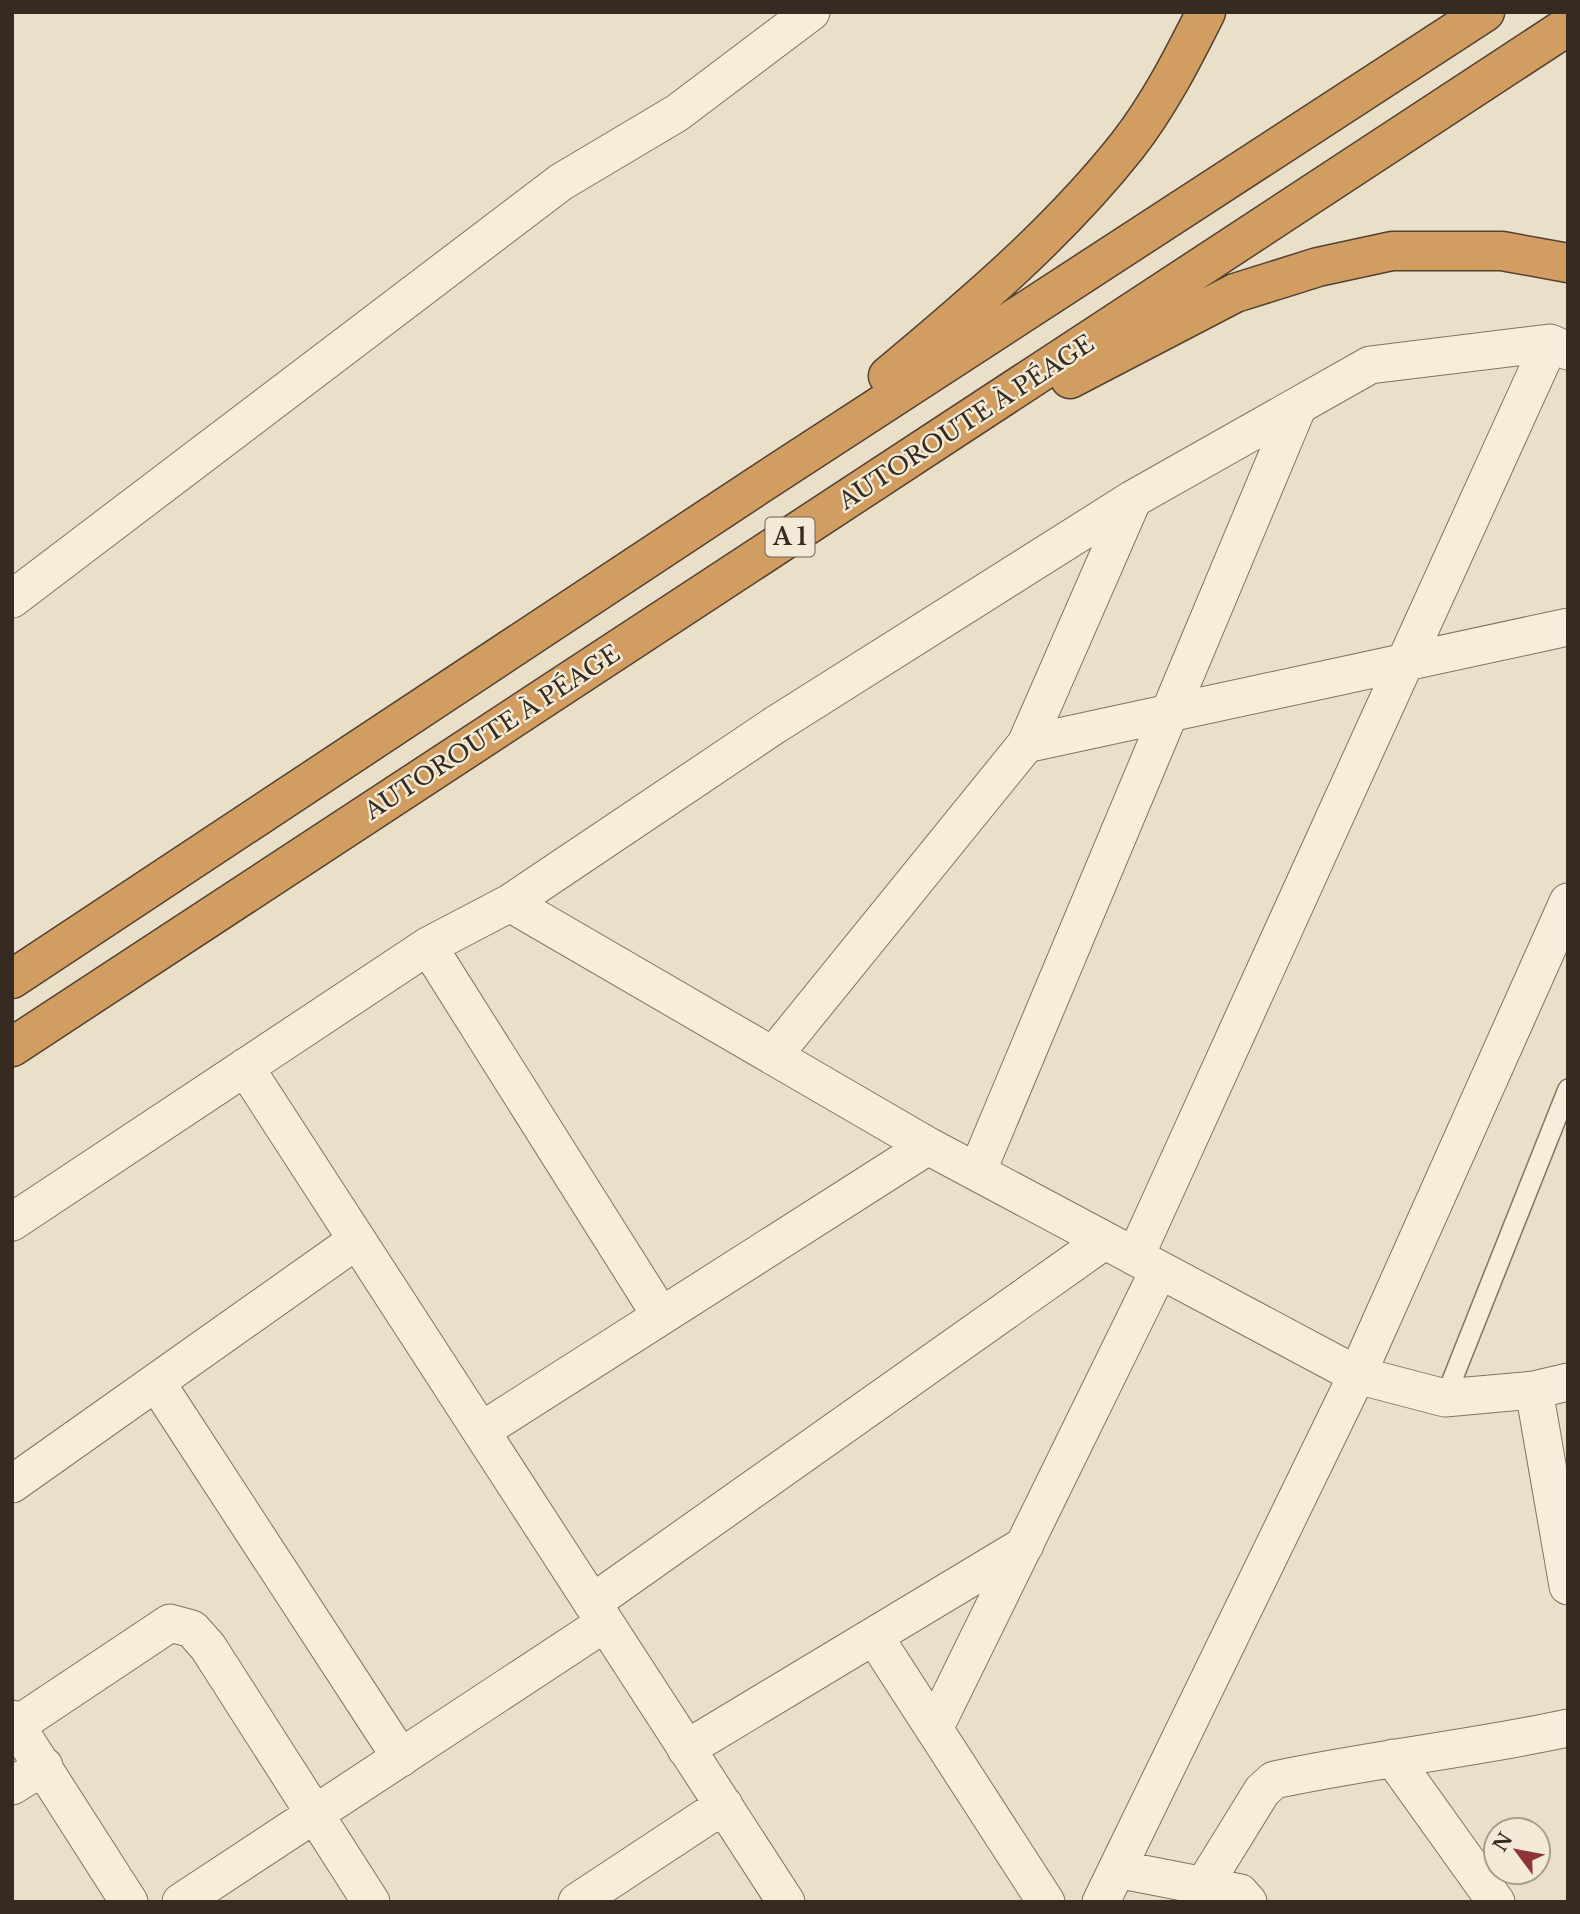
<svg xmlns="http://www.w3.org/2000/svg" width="1580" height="1914" font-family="'Libre Baskerville',serif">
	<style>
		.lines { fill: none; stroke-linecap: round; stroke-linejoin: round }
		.service-casing { stroke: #84725f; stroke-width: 22 }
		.minor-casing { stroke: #84725f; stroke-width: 39 }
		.motorway-casing { stroke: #534132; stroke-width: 41 }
		.service { stroke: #f6edda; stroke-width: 19 }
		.minor { stroke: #f6edda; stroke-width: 37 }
		.motorway { stroke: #d19d61; stroke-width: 38 }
		.labels { text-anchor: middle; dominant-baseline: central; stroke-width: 5; stroke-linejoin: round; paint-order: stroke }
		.shield { fill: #f2ead7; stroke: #6e6458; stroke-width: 2 }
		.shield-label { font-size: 23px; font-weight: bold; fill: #362b21 }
		.street-label { font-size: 24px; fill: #362b21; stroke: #f2ead7 }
	</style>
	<rect width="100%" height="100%" fill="#eadfc8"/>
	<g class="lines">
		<defs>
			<path id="service" d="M1445 1398 1568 1089"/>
			<path id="minor" d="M12 599 561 182 677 113 811 12
				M1026 744 1568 627
				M510 903 775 725 1133 499 1370 365 1550 343 1568 351
				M428 946 661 1316
				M773 1056 1026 744 1133 499
				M245 1067 786 1902
				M977 1172 1298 406
				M12 1222 428 946 510 903 928 1146 1357 1375 1445 1398 1534 1390 1568 1382
				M1135 1257 1550 343
				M156 1382 401 1758
				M1534 1390 1568 1586
				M481 1431 928 1146
				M12 1484 357 1240
				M592 1603 1104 1241
				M874 1636 1046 1902
				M12 1719 129 1902
				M17 1725 170 1623 192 1629 208 1647 371 1902
				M934 1729 1159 1270
				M686 1749 1025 1545
				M1393 1758 1496 1902
				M12 1786 44 1766
				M1117 1869 1240 1893 1248 1902
				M1204 1885 1262 1791 1274 1780C1372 1759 1471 1749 1568 1728
				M181 1902 605 1623
				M577 1902 724 1805
				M1101 1902 1357 1375 1568 902"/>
			<path id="motorway" d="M888 376C973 305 1058 233 1127 146 1159 105 1183 58 1206 12
				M1070 379 1235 293 1318 267 1392 251H1502L1568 263
				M12 979 757 486 1485 12
				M12 1047 1568 26"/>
		</defs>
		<use href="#service" class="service-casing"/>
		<use href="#minor" class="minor-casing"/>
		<use href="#motorway" class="motorway-casing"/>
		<use href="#service" class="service"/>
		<use href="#minor" class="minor"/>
		<use href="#motorway" class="motorway"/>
	</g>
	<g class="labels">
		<rect class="shield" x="765.5" y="517.5" width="49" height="39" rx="5"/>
		<g class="shield-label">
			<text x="790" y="537">A 1</text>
		</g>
		<g class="street-label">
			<text transform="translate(966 422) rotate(-33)">AUTOROUTE À PÉAGE</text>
			<text transform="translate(492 732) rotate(-33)">AUTOROUTE À PÉAGE</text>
		</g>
	</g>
	<rect width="1580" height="1914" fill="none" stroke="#362b21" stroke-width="28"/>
	<g transform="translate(1517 1851) rotate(302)"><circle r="33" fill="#f2ead7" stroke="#a79e8e" stroke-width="2"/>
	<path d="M0-5L12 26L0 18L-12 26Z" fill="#8e3437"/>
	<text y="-10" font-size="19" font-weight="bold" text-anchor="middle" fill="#362b21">N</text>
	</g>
</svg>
